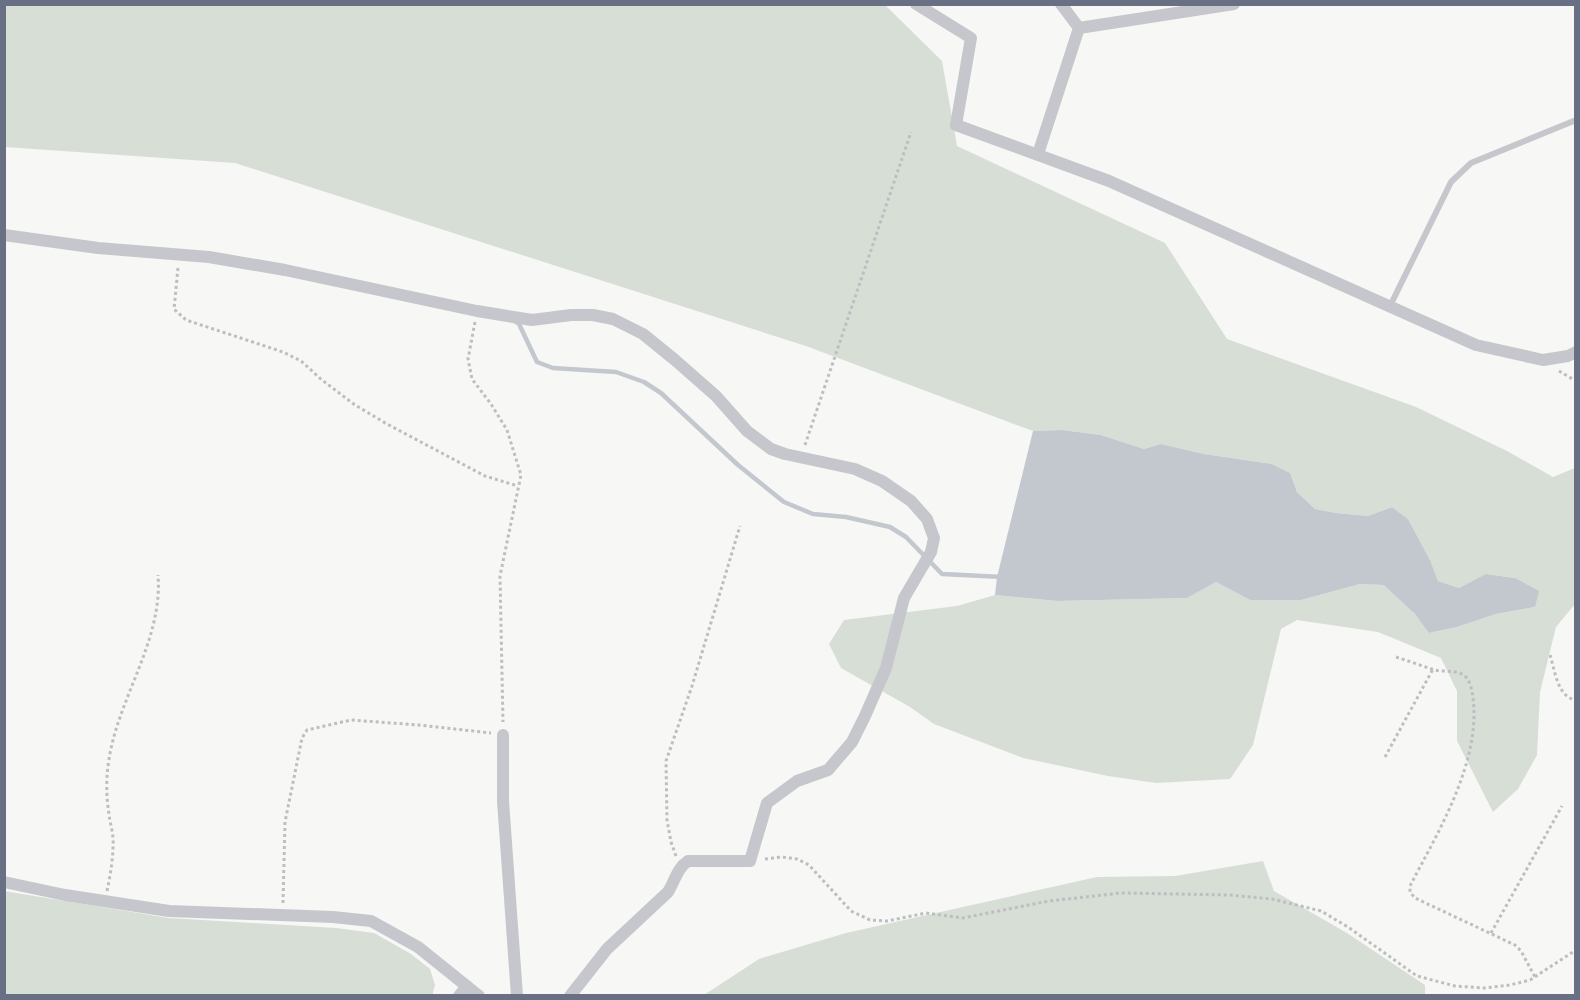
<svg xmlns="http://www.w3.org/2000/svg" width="1580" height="1000" font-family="Helvetica,sans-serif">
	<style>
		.green { fill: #d7ded6 }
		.water { fill: #c3c7ce }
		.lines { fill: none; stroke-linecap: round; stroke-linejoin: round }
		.stream { stroke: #c3c7ce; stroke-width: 4.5 }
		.path { stroke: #bdbec1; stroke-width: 3; stroke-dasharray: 3 3; stroke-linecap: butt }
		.lane { stroke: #c6c7cc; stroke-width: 6 }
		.street { stroke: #c6c7cc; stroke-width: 12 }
	</style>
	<rect width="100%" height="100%" fill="#f7f7f5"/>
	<path class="green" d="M4 5H885L942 61 957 146 1165 243 1227 339 1416 407 1507 451 1553 477 1575 468V604L1556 627 1540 692 1537 755 1518 789 1493 812 1457 741V691L1441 658 1378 632 1297 620 1281 629 1253 745 1230 779 1156 783 1108 776 1023 758 934 724 910 707 841 668 829 644 844 620 957 606 995 595 1057 601 1187 598 1216 582 1250 600H1301L1360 584 1385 585 1415 614 1430 633 1457 627 1496 614 1535 607 1515 578 1487 574 1459 588 1438 581 1430 560 1408 519 1392 507 1368 516 1336 513 1315 509 1297 492 1290 473 1272 464 1204 454 1161 444 1144 449 1101 435 1062 430 1033 431 806 346 235 163 5 147Z
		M1263 861 1274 891 1347 933 1425 985V994L704 995 759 959 846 933 1097 877 1175 876Z
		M4 891 169 918 336 928 374 933 411 954 430 969 435 985 432 996 5 995Z"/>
	<path class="water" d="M1062 430 1101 435 1144 449 1161 444 1204 454 1272 464 1290 473 1297 492 1315 509 1336 513 1368 516 1392 507 1408 519 1430 560 1438 581 1459 588 1486 574 1515 578 1539 591 1535 607 1496 614 1457 627 1429 633 1415 614 1384 585 1360 584 1301 600H1250L1216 582 1187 598 1057 601 995 595 997 577 1033 431Z"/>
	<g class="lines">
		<path class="stream" d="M516 322 519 324 537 362 553 368 616 372 644 382 661 393 738 465 784 502 813 514 846 517 890 527 906 537 942 574 1003 577"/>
		<path class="path" d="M178 268 174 309 186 320 283 352 301 361 322 380 355 405 387 424 485 476 518 486
			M475 322 468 359 472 379 491 404 507 430 521 475 500 576 503 722
			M1559 371 1576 381
			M805 445 911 132
			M1550 655C1555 670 1557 697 1576 700
			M1396 657C1409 661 1422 666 1435 670 1443 672 1454 670 1462 674 1470 678 1472 690 1473 698 1481 762 1438 832 1410 886V892L1415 898 1515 945 1521 951 1535 977
			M1385 757 1433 669
			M676 856 671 842 667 820 666 761 692 686 740 526
			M765 859 782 857 797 859 809 865 851 911 870 920 887 921 926 913 963 918 1049 901 1121 893 1229 895 1272 899 1321 911 1348 927 1417 976 1455 986 1485 988 1510 985 1530 980 1576 950
			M107 891C110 876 113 861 113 845 114 835 110 824 109 814 106 796 106 777 109 759 119 696 163 640 158 575
			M283 903 285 822 302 738 307 730 351 720 419 725 491 733
			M1491 933 1562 806"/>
		<path class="lane" d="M1390 306 1451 182 1471 163 1576 120"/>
		<path class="street" d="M916 4 971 38 956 125 1109 181 1476 345 1543 360 1568 356 1576 352
			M1061 4 1079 28
			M1038 154 1079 28 1234 4
			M4 235 98 248 209 257 285 270 477 311 532 320 571 315H593L613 319 643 334 675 360 716 396 747 431 771 449 785 454 855 469 882 481 911 501 927 519 934 538 931 552 904 598 886 668 865 716 852 742 828 770 797 781 767 803 750 861H688C677 868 675 881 668 892L607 949 570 996
			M503 735V801L517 996
			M4 882 65 895 169 911 333 917 371 921 418 947 479 996
			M459 996 467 986"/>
	</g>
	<rect width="1580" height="1000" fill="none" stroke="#697083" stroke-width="12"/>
</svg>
